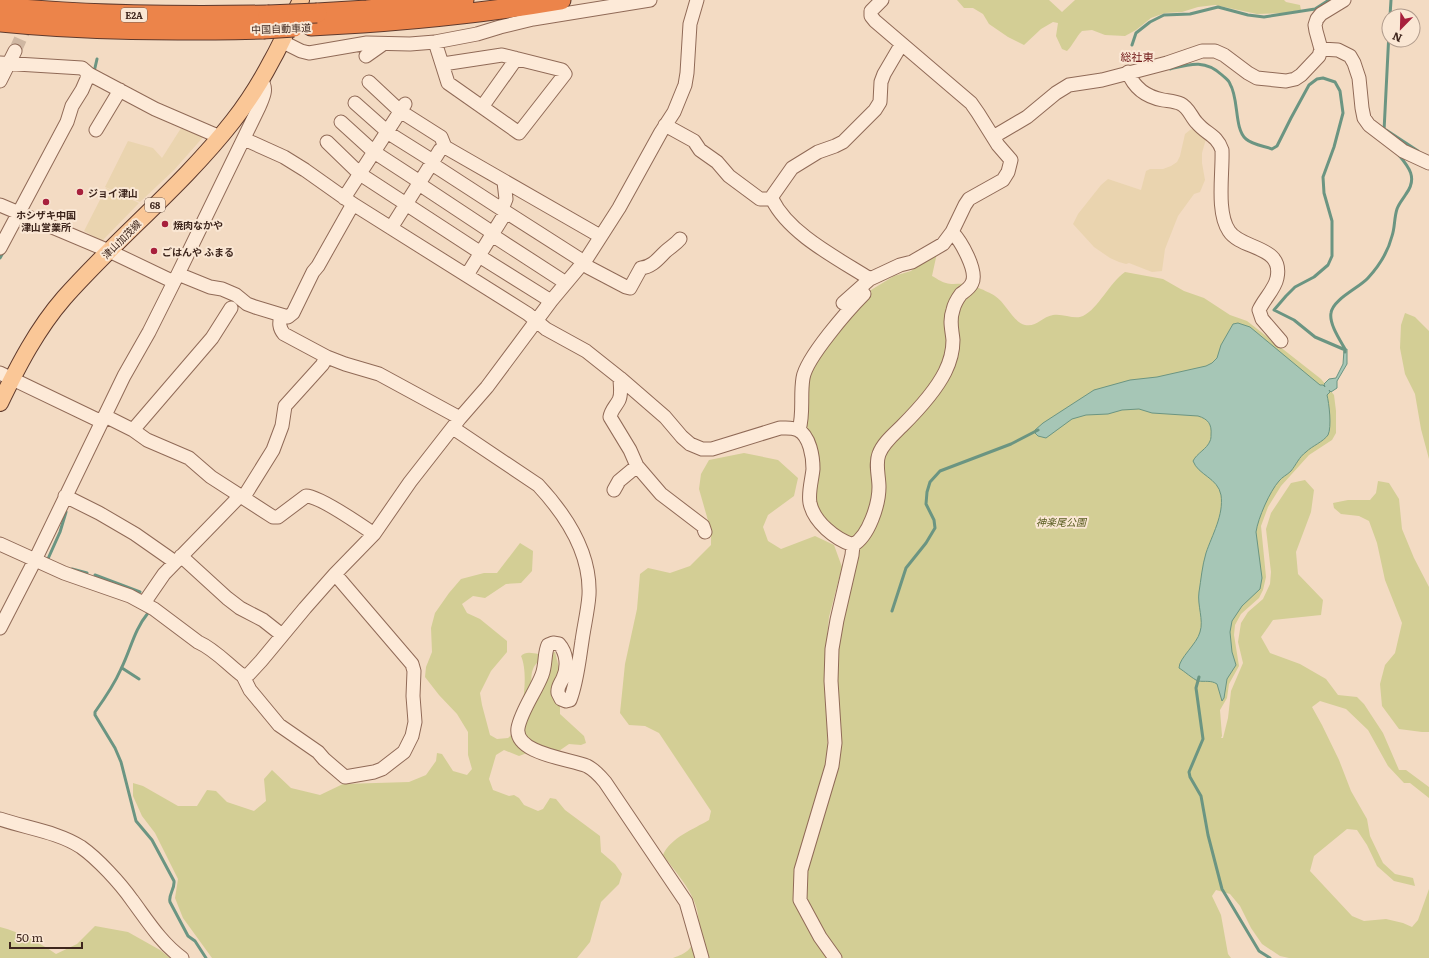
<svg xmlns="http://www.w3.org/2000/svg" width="1429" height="958" font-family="Literata,'Noto Sans JP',serif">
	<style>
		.farmland { fill: #ead4af }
		.green { fill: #d3ce95 }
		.water { fill: #a6c6b6; stroke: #6b9582 }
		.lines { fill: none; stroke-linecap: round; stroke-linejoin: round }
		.stream { stroke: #6b9582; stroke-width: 3 }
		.minor-tunnel { stroke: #cfb7a2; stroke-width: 13; stroke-dasharray: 13 6; stroke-linecap: butt }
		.minor-casing { stroke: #906a57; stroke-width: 15 }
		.major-casing { stroke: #5e392c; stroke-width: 18 }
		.highway-casing { stroke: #5e392c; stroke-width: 21 }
		.minor { stroke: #fdead8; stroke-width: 13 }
		.major { stroke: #fac797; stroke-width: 16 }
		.highway { stroke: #ec844a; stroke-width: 19 }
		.highway-bridge-casing { stroke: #5e392c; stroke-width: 21; stroke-linecap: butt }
		.highway-bridge { stroke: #ec844a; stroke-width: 19 }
		.poi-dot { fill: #a7203c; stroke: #fae7d4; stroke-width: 1.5 }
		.labels { text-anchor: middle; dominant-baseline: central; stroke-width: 4; stroke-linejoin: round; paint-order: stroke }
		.shield { fill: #fae7d4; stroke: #766054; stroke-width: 1 }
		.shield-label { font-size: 9px; font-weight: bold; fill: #3e261d }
		.street-label { font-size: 10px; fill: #3e261d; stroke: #fae7d4 }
		.poi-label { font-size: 10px; font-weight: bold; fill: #3e261d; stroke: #fae7d4; text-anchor: start }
		.park-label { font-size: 10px; font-style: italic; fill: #5a5d21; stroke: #fae7d4 }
		.neighbourhood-label { font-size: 11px; fill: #701717; stroke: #fae7d4 }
	</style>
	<rect width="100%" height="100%" fill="#f3dbc3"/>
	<path class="farmland" d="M183 125 205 135 174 170 140 202 105 187 128 141 153 148 162 158Z
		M1196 127 1205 134 1206 139 1202 153V163L1205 180 1200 192 1194 194 1178 216 1165 249 1162 271 1152 272 1129 263 1126 264 1119 262 1110 258 1094 247 1073 224 1078 214 1101 185 1108 179 1141 190 1146 171 1150 169H1163L1171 166 1177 162 1180 156 1185 134 1190 130Z
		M106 188 139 203 102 241 84 231Z"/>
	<path class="green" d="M957 0H1049L1062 12 1075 0H1284L1286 2 1300 5 1301 10 1284 13 1257 14 1215 5 1198 7 1182 12 1165 13 1151 18 1136 30 1125 36 1105 35 1092 30 1082 31C1076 37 1073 45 1067 51L1062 49 1056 36 1058 23 1053 22 1041 29 1024 45 1008 37 989 24 983 14 973 8H964Z
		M937 253 932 276C936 278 941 282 946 283 952 285 960 283 967 284 971 284 991 293 995 296 1006 303 1013 322 1025 325 1037 327 1042 317 1053 315 1063 313 1074 320 1083 316 1099 308 1109 283 1125 272L1163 279 1184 291 1204 298 1230 315 1247 321 1321 379 1334 395 1336 411V433L1332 440 1309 455 1281 486 1268 507 1261 526 1266 577 1263 590 1259 598 1241 614 1235 625 1234 635 1239 666 1229 684 1227 698 1220 710 1222 736 1221 738H1223L1228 718 1231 691 1243 663 1238 642 1241 623 1248 612 1263 599 1270 584 1271 572 1266 529 1271 513 1291 483 1305 480 1314 490 1311 512 1296 552 1298 574 1323 600 1321 615 1273 620 1261 637 1270 653 1300 664 1326 679 1338 695 1357 697 1364 704 1383 733 1399 770H1406L1429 787V798L1410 783H1404L1388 766 1368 730 1346 709 1320 701 1312 707 1322 725 1339 760 1351 791 1367 819 1370 836 1383 863 1395 874 1413 878 1415 886 1394 881 1377 866 1367 845 1357 830 1347 829 1314 856 1310 871 1352 916 1364 921 1386 919 1403 923 1412 927 1418 920 1429 889V958H1289L1280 956 1262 944 1251 928 1240 906 1230 894 1216 890 1212 896 1221 915 1228 954 1231 958H673C687 953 691 950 696 936 707 905 680 878 663 855 670 838 694 829 709 820L711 811 659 733 645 726 629 725 620 713 625 664 637 609 640 574 648 568 670 573 690 566 711 545V531L699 489 701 474 709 460 744 453 778 460 798 478 794 496 768 515 763 527 768 541 781 549 815 536 834 545 842 567 829 617 825 659 828 762 835 668 854 561 861 545 855 537 848 538 839 534 817 512 810 438 807 427V381L815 360 859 301 871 290 894 276 911 271 922 260Z
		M1405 313 1415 317 1429 331V459L1421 429 1415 394 1405 374 1400 348 1401 325Z
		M1378 481 1389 483 1399 499 1402 529 1414 558 1429 587V732H1422L1399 729 1382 706 1380 684 1385 665 1395 653 1402 623 1385 580 1377 543 1369 521 1359 516 1341 514 1334 508 1333 503 1348 500H1370L1376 493Z
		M520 543 533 551 532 571 521 583 506 584 485 598 473 596 462 604 467 613 480 619 507 641V652L491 671 480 693 482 705 490 735 497 739 508 738C510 736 513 734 514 732 523 714 529 674 521 656 525 651 533 653 538 654L539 661C530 668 531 679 532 689L551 653 555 652 559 668 557 698 560 706V714L584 736 586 743 581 745 569 744 556 753 533 748 527 753 519 756 504 750 496 755 489 779 493 790 509 796 514 795 519 798 524 805 538 811 543 809 550 798 556 799 565 810 600 836 601 852 615 864 622 874 619 884 601 902 590 942 577 958H212L183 918 175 898 178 879 155 833 142 816 133 796V783L143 786 178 806H197L207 790 216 791 227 802 254 811 266 801 264 779 272 770 291 788 320 795 343 784 409 782 426 775 436 761 437 753 442 754 453 771 467 775 472 769 468 755V732L457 714 439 695 425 677 426 667 432 652 431 628 435 613 449 593 461 579 484 573H497Z
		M95 926 128 932 160 950 170 958H0V927C22 933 37 941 56 954L77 944Z"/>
	<path class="water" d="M1238 323 1250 327 1320 385H1323L1325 387 1324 384 1329 379 1336 378 1343 364 1344 350 1347 349V364L1337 381V388L1331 392 1329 390 1330 392 1327 395C1329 403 1332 427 1328 435 1323 442 1312 446 1306 452 1299 457 1296 465 1291 471 1287 475 1282 477 1279 481 1270 491 1258 518 1256 532L1262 578 1260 589 1242 606 1232 621 1230 632 1232 652 1236 665 1227 679 1224 698 1222 701 1217 684C1211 680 1205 682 1198 681 1193 679 1184 671 1179 668 1179 658 1197 644 1200 632 1204 620 1197 605 1199 592 1201 580 1202 566 1206 553 1212 535 1224 515 1221 495 1218 478 1198 475 1193 461 1197 453 1207 449 1210 441 1211 439 1211 437 1211 435 1212 424 1208 419 1198 416L1152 413 1139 409 1122 410 1108 414 1086 415 1072 419 1046 438 1038 436 1035 433V430L1043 423 1094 390 1130 380 1157 377 1206 366 1212 363 1217 358 1221 345 1233 324Z"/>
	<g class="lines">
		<path class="stream" d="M1390 16 1391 0
			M1132 45 1136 33 1150 22 1164 15 1190 14 1218 7 1248 15 1264 17 1315 9 1329 0
			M1170 69C1190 64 1205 59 1222 75 1225 78 1229 80 1230 84 1239 98 1234 129 1246 139 1253 145 1264 146 1272 149L1277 146 1291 118 1309 85 1317 79 1323 78 1335 82 1340 91 1343 113 1334 147 1323 177 1324 193 1332 221V256L1328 265 1314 277 1295 287 1286 296 1274 310 1294 320 1315 337 1343 349
			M94 72 97 59
			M1386 130 1418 151
			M1384 131 1389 32
			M0 258 4 251
			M1345 352V349C1340 340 1329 324 1331 313 1333 299 1359 288 1368 278 1379 266 1388 252 1392 236 1395 228 1394 218 1397 209 1399 203 1403 199 1406 194 1418 178 1409 167 1398 154
			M47 561 60 532 66 512
			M72 569 87 573
			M95 575 140 592
			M892 611 906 568 926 543 935 528 934 520 926 504 927 492 930 482 940 471 1011 444 1038 430
			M148 613C134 630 131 649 121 669 114 685 105 698 95 712V715L115 748 121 762 136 821 152 840 174 881C175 889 168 895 170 902L188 936 195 941 206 958
			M122 668 139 679
			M1199 677 1196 688 1203 739 1189 772 1190 777 1201 796 1208 835 1222 889 1259 951 1270 958"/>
		<path class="minor-tunnel" d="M15 51 38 0"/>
		<defs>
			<path id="minor" d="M281 41 301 51 309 53 367 43 410 44 435 42 477 34 500 27 533 19 650 0
				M435 42 448 83 519 133 565 74 562 70 502 55 443 64
				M1321 49 1338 50 1350 56 1354 63 1359 78 1362 108 1364 118 1369 125 1403 151 1429 163
				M366 56 383 44
				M0 63 82 68 89 74 155 109 220 137
				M1128 72C1134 88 1147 97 1163 100 1169 101 1175 101 1181 104 1189 108 1191 117 1197 123 1206 134 1217 135 1222 150 1223 173 1216 212 1229 231 1241 250 1284 245 1277 278 1275 289 1264 299 1259 310L1262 319 1281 341
				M0 81 15 51
				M369 82 400 111 441 137 445 147
				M355 103 390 134 433 161
				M482 107 514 62 515 58
				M341 122 374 152 420 182
				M665 125 694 141 700 150 717 162 729 176 760 199H772
				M96 130 120 90
				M993 137 1027 117 1056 93 1069 85 1102 80 1167 63 1202 51H1215L1224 55 1248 73 1257 78 1286 81 1295 79 1301 75 1319 56 1321 49 1316 31 1315 25 1317 19 1321 14 1344 0
				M244 139 284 157 305 170 353 204 528 314 546 329 586 351 620 378 665 417 682 437 690 444 702 449H712L780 428C786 428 792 427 798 430 810 436 813 457 813 469 812 480 808 492 810 503 814 522 835 539 853 545 869 536 879 504 879 487 879 476 875 464 879 454 883 443 894 434 902 426 918 410 935 392 945 372 950 362 953 350 953 340 952 329 949 321 953 310 954 305 958 298 961 294 965 291 970 288 972 283 978 271 961 241 952 232
				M327 142 360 174 481 253
				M432 164 506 212 467 275
				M419 184 493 233
				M344 198 405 104
				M0 205 109 251 174 282
				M502 209 506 199 504 182
				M506 212 578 258 588 267 626 287 630 288 641 268C652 267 658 259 665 252 670 247 675 245 680 239
				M391 228 440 150 445 147 600 236
				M492 235 566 283
				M0 248 67 122 72 106 82 90 89 74
				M479 256 551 301
				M178 274 210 287 222 289 236 295 247 304 255 307 288 317 293 313 313 272 318 266 353 204
				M870 279C837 258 789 234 772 199L773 195 792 168 818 152 835 146 843 142 875 110 880 102 881 82 884 74 901 45
				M843 303 870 279 900 265 912 262 943 244 952 232 965 205 969 199 1003 180 1008 172 1011 160 998 145 978 113 971 103 875 21 871 16V11L882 0
				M327 357 345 364 379 374 460 418
				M0 373 102 422
				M620 378C620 385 622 394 619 400 616 406 611 410 610 417L630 450 637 466 661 494 703 526 705 532
				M105 416 133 430 147 440 189 458 211 477 273 517H278L306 496C319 496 361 525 374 534
				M453 428 538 485C566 515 591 552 589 595 588 610 584 626 582 641 579 660 577 682 570 700L566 701 561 699C560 697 559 695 558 693 557 687 561 683 563 678 568 667 567 653 559 644L553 643 548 645C544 654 546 665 542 675 536 691 521 711 518 728 514 754 571 759 587 766 595 770 600 776 605 782L686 902 702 958
				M133 430 212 338 231 308
				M799 430C804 413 800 396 803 378 806 358 849 309 864 294
				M614 490 619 481 637 466
				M65 496 99 513 135 534 175 562
				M0 544 64 573 130 596 154 609 198 642C216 650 228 665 243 676L249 674 261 661 305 608 335 574 374 534 410 482 460 418 487 387 551 301 587 258 619 208 661 132 674 112 685 85 687 73 690 24 697 0
				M181 556 227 598 240 608 263 620 282 635
				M144 603 164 574 237 499 245 495 273 450 282 426 285 406 322 365 327 357 284 334C279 328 279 323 281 315
				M0 628 35 560 124 376 149 332 178 274 259 107C263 97 268 89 261 80
				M243 676 250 690 279 725 318 752 324 759 345 777 374 772 382 769 404 752 412 736 415 722 413 696 414 671 412 664 335 574
				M0 819C26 828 58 832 81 847 98 859 120 883 132 900 147 920 161 943 182 958
				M835 958 820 937 800 900 801 870 832 766 835 743 831 681 832 649 837 620 852 555 853 545"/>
			<path id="major" d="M0 403C18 366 37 329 64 298 118 237 183 185 233 121 248 102 261 81 272 60 283 41 291 20 301 0"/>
			<path id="highway" d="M0 7C89 16 179 16 268 15
				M317 13 367 10 464 0
				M0 22C88 31 175 31 263 29
				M311 26C395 22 479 14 561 0"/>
		</defs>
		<use href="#minor" class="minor-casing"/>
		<use href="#major" class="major-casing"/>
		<use href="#highway" class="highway-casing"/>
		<use href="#minor" class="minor"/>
		<use href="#major" class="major"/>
		<use href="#highway" class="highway"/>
		<defs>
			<path id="highway-bridge" d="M268 15 317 13
				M263 29 294 27"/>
		</defs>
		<use href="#highway-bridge" class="highway-bridge-casing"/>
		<use href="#highway-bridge" class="highway-bridge"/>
	</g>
	<g class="poi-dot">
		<circle cx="80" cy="192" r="4"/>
		<circle cx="46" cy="202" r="4"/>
		<circle cx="165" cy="224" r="4"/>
		<circle cx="154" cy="251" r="4"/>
	</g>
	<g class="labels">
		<g class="shield">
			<rect x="121" y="8" width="26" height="14" rx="3"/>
			<rect x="145" y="198" width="20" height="14" rx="3"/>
		</g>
		<g class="shield-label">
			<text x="134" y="15">E2A</text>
			<text x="155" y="205">68</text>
		</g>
		<g class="street-label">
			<text transform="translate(281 28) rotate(-2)">中国自動車道</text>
			<text transform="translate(121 239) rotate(-45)">津山加茂線</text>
		</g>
		<g class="poi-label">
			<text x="88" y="192">ジョイ津山</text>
			<text x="46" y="214" text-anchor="middle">ホシザキ中国<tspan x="46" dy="12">津山営業所</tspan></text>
			<text x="173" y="224">焼肉なかや</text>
			<text x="162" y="251">ごはんや ふまる</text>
		</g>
		<g class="park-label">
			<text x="1061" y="521">神楽尾公園</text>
		</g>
		<g class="neighbourhood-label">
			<text x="1137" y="56">総社東</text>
		</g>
	</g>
	<g transform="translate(1401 28) rotate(203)"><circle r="19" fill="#fae7d4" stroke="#af9a8b"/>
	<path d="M0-3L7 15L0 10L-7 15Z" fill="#a7203c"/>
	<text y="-6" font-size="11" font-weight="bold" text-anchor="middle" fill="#3e261d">N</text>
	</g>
	<path d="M10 942v6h72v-6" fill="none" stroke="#3e261d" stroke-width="2"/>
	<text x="16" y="942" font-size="12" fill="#3e261d" stroke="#fae7d4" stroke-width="3" paint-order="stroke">50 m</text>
</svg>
